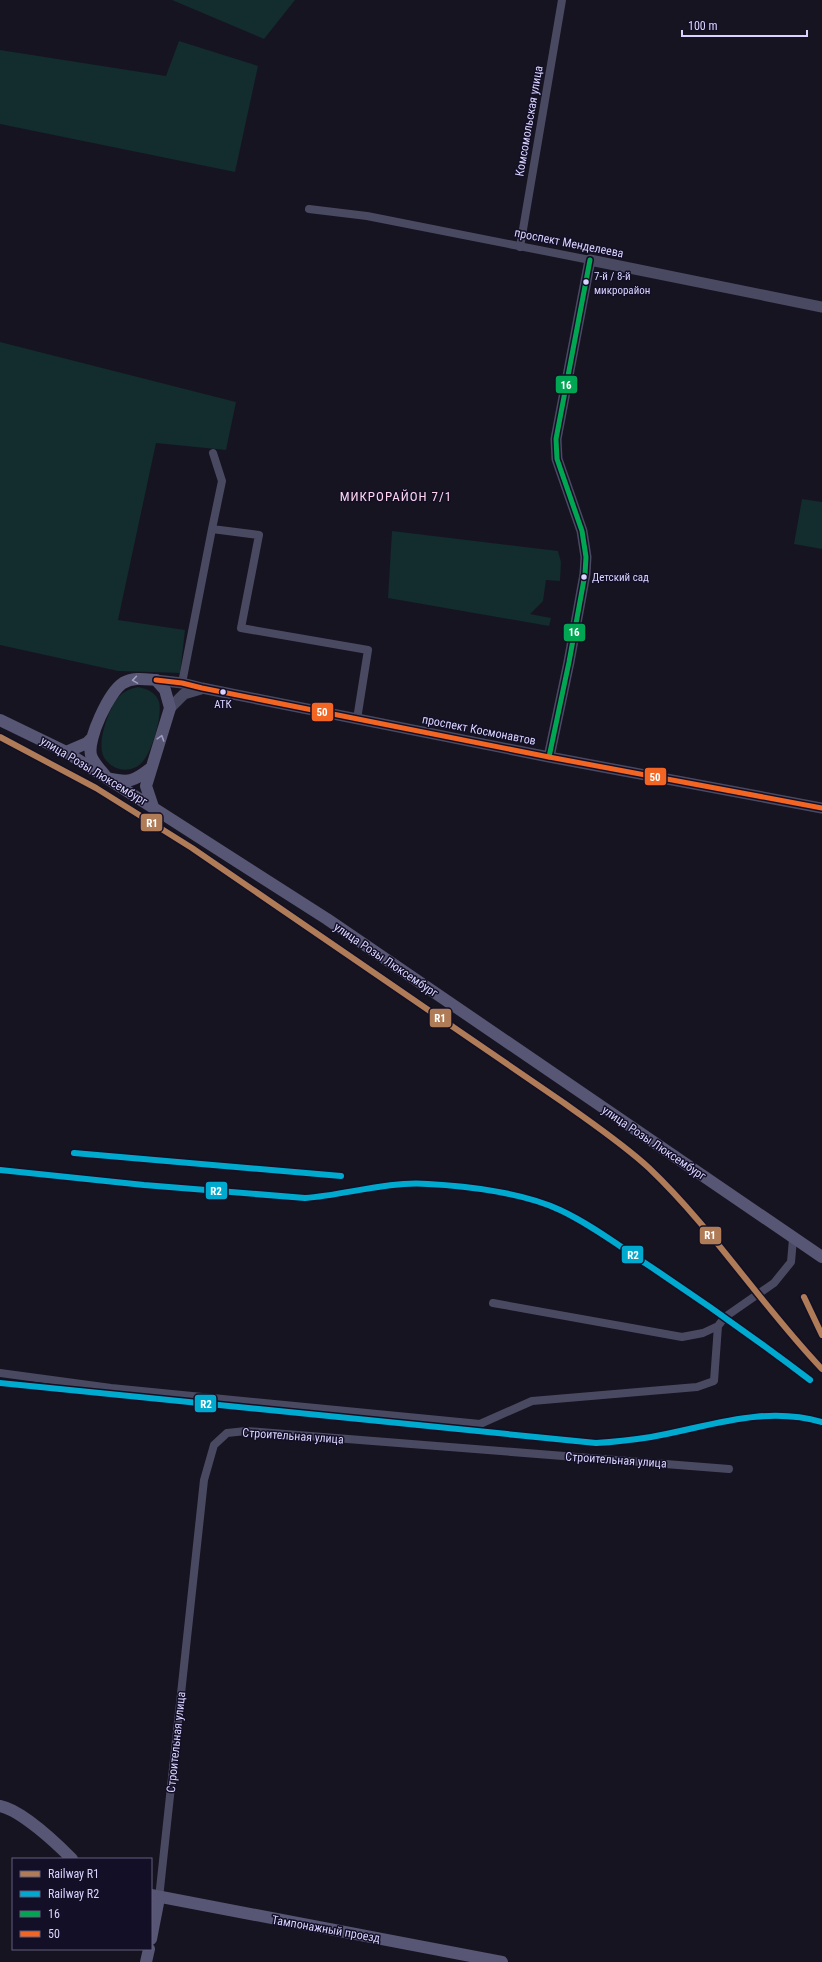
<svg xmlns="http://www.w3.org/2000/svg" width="822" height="1962" font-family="'Roboto Condensed',sans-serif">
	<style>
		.green { fill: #132c2d }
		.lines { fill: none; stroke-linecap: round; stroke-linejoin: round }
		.minor { stroke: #4a4962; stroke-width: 8 }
		.tertiary { stroke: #4a4962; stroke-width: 11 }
		.secondary { stroke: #575674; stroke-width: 12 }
		.bus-1-casing { stroke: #130f26; stroke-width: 8 }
		.bus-2-casing { stroke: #130f26; stroke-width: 8 }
		.bus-1 { stroke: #00a651; stroke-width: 5 }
		.bus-2 { stroke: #f26522; stroke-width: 5 }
		.rail-1-casing { stroke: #130f26; stroke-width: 9 }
		.rail-2-casing { stroke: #130f26; stroke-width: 9 }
		.rail-1 { stroke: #b07c57; stroke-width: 6 }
		.rail-2 { stroke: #00a9ce; stroke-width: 6 }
		.oneway { stroke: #9e9bc0 }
		.bus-dot { fill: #d9d4ff; stroke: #130f26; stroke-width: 1.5 }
		.labels { text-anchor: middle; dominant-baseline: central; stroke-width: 3; stroke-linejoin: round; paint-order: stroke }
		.bus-label { font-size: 11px; fill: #d9d4ff; stroke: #130f26; text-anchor: start }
		.street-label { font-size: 12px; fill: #d9d4ff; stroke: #130f26 }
		.neighbourhood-label { font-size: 13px; letter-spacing: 1px; fill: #ffd6f0; stroke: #130f26 }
		.line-badge { stroke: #130f26; stroke-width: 1.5 }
		.badge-label { font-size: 11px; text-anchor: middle; font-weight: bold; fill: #fff }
	</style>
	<rect width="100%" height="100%" fill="#161421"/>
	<path class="green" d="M172 0H295L264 39Z
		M179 41 258 66 235 172 0 124V50L166 76Z
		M0 342 236 402 226 450 156 443 118 620 185 630 180 673 118 671 0 645Z
		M802 499 822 502V549L794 544Z
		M392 531 558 551 561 562 560 581 546 580 543 601 530 614 551 618 549 626 388 598Z
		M138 687C147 689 156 692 159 702 163 714 152 750 144 760 134 774 114 772 105 759 95 746 108 711 117 699 123 691 130 689 138 687Z"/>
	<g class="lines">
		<path class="minor" d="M309 209 367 216 590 260
			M520 247 562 0
			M212 529 222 481 213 453
			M182 683 212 529 259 535 241 628 368 650 357 719
			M493 1303 682 1337 703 1333 718 1326
			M0 1373 111 1388 480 1424 532 1401 697 1387 714 1381 718 1326 725 1317 774 1283 791 1262 793 1239
			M159 1898 204 1480 214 1445 227 1433 246 1431 729 1469"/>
		<path class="tertiary" d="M156 680 182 683 202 688 549 757 822 808
			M170 708 184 694 201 689
			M549 757 569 662 585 574 586 557 582 531 557 459 556 439 590 260 822 307"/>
		<path class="secondary" d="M0 720 66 752 327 919 822 1257
			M66 752 87 743 91 739
			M151 768C133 782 129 783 107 778 102 771 93 763 91 755 87 739 109 692 123 683 133 677 144 679 156 680L165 690 170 708 146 786 153 807
			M0 1806C21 1810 57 1844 72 1859
			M151 1895 502 1962
			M151 1939 159 1898
			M146 1962 149 1949"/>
		<defs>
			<path id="bus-1" d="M549 757 569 662 585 574 586 557 582 531 557 459 556 439 590 260"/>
			<path id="bus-2" d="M156 680 182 683 202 688 549 757 822 808"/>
		</defs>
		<use href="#bus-1" class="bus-1-casing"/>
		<use href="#bus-2" class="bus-2-casing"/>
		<use href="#bus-1" class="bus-1"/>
		<use href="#bus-2" class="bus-2"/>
		<defs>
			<path id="rail-1" d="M0 737 96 788 192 848 564 1103C593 1124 623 1144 649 1168 713 1229 761 1305 822 1369
				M804 1297 822 1335"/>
			<path id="rail-2" d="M74 1153 341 1176
				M0 1170 144 1185 305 1198C346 1195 386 1181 428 1184 468 1186 524 1193 560 1210 590 1224 618 1245 645 1263 701 1300 756 1339 810 1380
				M0 1383 596 1443C615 1442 632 1440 651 1437 708 1427 763 1405 822 1422"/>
		</defs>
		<use href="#rail-1" class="rail-1-casing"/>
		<use href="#rail-2" class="rail-2-casing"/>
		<use href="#rail-1" class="rail-1"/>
		<use href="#rail-2" class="rail-2"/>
	</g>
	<defs><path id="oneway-chevron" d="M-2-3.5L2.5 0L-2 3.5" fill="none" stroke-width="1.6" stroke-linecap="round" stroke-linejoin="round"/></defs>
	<g class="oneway">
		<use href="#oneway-chevron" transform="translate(135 680) rotate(171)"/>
		<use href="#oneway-chevron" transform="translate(161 738) rotate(-72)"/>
	</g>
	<g class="bus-dot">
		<circle cx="586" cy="282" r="3.5"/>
		<circle cx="584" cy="577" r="3.5"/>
		<circle cx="223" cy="692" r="3.5"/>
	</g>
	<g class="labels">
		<g class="bus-label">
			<text x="594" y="276">7-й / 8-й<tspan x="594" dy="14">микрорайон</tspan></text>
			<text x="592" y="577">Детский сад</text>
			<text x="223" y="704" text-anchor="middle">АТК</text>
		</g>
		<g class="street-label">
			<text transform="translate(529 121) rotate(-80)">Комсомольская улица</text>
			<text transform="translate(569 243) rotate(11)">проспект Менделеева</text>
			<text transform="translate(479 730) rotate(11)">проспект Космонавтов</text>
			<text transform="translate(94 771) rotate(31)">улица Розы Люксембург</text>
			<text transform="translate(386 960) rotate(34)">улица Розы Люксембург</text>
			<text transform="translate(654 1143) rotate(34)">улица Розы Люксембург</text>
			<text transform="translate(293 1436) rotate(4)">Строительная улица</text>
			<text transform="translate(616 1460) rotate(4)">Строительная улица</text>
			<text transform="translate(176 1742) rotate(-84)">Строительная улица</text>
			<text transform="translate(326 1929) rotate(10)">Тампонажный проезд</text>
		</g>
		<g class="neighbourhood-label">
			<text x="396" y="496">МИКРОРАЙОН 7/1</text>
		</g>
	</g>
	<g class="line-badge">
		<rect x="555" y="375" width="23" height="19" rx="4" fill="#00a651"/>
		<rect x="563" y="623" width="23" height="19" rx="4" fill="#00a651"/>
		<rect x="311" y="702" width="23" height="20" rx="4" fill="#f26522"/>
		<rect x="644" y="767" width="23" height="19" rx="4" fill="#f26522"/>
		<rect x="140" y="813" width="23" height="19" rx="4" fill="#b07c57"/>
		<rect x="429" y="1008" width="23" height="20" rx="4" fill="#b07c57"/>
		<rect x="205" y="1181" width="23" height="19" rx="4" fill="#00a9ce"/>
		<rect x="699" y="1226" width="23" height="19" rx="4" fill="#b07c57"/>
		<rect x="621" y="1245" width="23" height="19" rx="4" fill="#00a9ce"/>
		<rect x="194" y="1394" width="23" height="19" rx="4" fill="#00a9ce"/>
	</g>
	<g class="badge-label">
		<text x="566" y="389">16</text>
		<text x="574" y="636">16</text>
		<text x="322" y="716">50</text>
		<text x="655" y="781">50</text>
		<text x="152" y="827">R1</text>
		<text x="440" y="1022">R1</text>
		<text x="216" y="1195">R2</text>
		<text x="710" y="1239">R1</text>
		<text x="633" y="1259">R2</text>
		<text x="206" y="1408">R2</text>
	</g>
	<rect x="12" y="1858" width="140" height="92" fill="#130f26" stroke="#625e7d"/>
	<rect x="20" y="1871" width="20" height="6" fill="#b07c57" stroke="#625e7d"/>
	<text x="48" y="1878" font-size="12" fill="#d9d4ff">Railway R1</text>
	<rect x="20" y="1891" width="20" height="6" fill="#00a9ce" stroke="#625e7d"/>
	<text x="48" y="1898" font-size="12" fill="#d9d4ff">Railway R2</text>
	<rect x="20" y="1911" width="20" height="6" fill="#00a651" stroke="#625e7d"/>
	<text x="48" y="1918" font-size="12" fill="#d9d4ff">16</text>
	<rect x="20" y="1931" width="20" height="6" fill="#f26522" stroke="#625e7d"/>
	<text x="48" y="1938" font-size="12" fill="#d9d4ff">50</text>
	<path d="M682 30v6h125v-6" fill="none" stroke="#d9d4ff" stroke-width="2"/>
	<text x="688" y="30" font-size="12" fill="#d9d4ff" stroke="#130f26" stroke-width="3" paint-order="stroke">100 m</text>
</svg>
